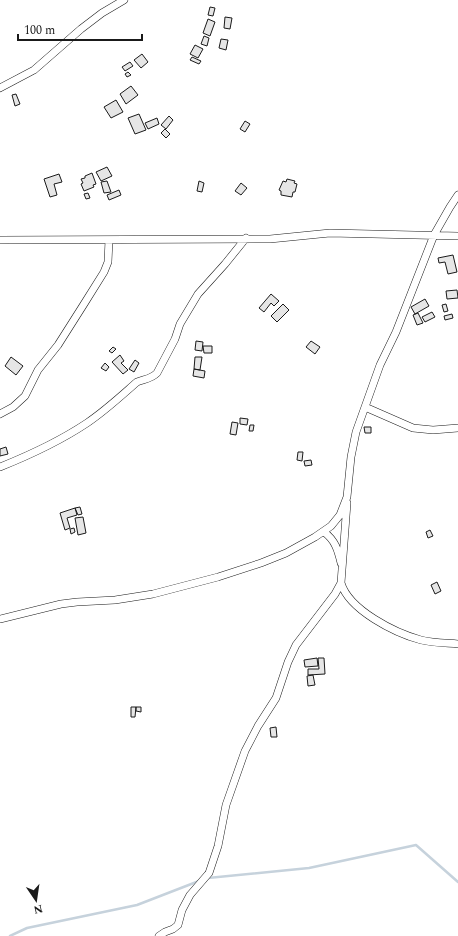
<svg xmlns="http://www.w3.org/2000/svg" width="458" height="936" font-family="Spectral,serif">
	<style>
		.lines { fill: none; stroke-linecap: round; stroke-linejoin: round }
		.stream { stroke: #c6d2dc; stroke-width: 2.5 }
		.building { fill: #e6e6e6; stroke: #1a1a1a }
		.minor-casing { stroke: #1a1a1a; stroke-width: 8 }
		.minor { stroke: #fff; stroke-width: 7 }
	</style>
	<rect width="100%" height="100%" fill="#fff"/>
	<g class="lines">
		<path class="stream" d="M208 878 309 868 416 845 458 882
			M10 936 27 928 137 905 199 881"/>
	</g>
	<path class="building" d="M210 7 215 8 213 16 208 15Z
		M225 17 232 18 230 29 224 28Z
		M208 19 215 22 210 36 203 33Z
		M204 36 209 38 207 46 201 44Z
		M221 39 228 40 226 50 219 48Z
		M195 45 203 49 198 58 190 54Z
		M142 54 148 62 141 68 134 60Z
		M192 57 201 61 199 64 190 60Z
		M130 62 133 66 125 71 122 67Z
		M128 72 131 75 127 77 125 74Z
		M131 86 138 95 126 104 120 94Z
		M16 94 20 104 15 106 12 95Z
		M116 100 123 112 111 118 104 107Z
		M139 114 146 130 135 134 128 118Z
		M169 116 173 120 166 129 161 125Z
		M157 118 159 124 148 129 145 123Z
		M245 121 250 124 245 132 240 129Z
		M165 129 170 134 166 138 161 133Z
		M107 167 112 176 101 181 96 172Z
		M92 173 96 184 93 185 94 187 84 191 81 184 83 183 81 179 85 178V176Z
		M59 174 62 182 54 184 57 195 50 197 44 179Z
		M287 179 295 181 294 183 297 184 295 192H293L292 197 281 195V191L279 190 283 181 286 182Z
		M107 181 111 192 104 193 101 182Z
		M199 181 204 183 202 192 197 191Z
		M241 183 247 188 241 195 235 191Z
		M119 190 121 195 109 200 107 195Z
		M88 193 90 198 86 199 84 194Z
		M453 255 457 272 448 274 445 262 439 263 438 258Z
		M457 290 458 298 447 299 446 291Z
		M271 294 279 301 274 306 271 303 264 312 259 308Z
		M425 299 429 306 415 314 411 307Z
		M283 304 289 310 277 322 271 316Z
		M446 304 448 311 444 312 442 305Z
		M432 312 435 317 425 322 422 317Z
		M418 313 423 323 417 325 413 315Z
		M452 314 453 318 445 320 444 316Z
		M196 341 203 342 202 351 195 350Z
		M311 341 320 347 315 354 306 347Z
		M203 346H212V353H204Z
		M113 347 116 349 112 353 109 351Z
		M120 355 124 361 121 363 128 370 123 374 112 362Z
		M11 357 23 366 16 375 5 366Z
		M195 357H202L200 370 194 369Z
		M135 360 139 363 134 372 129 369Z
		M105 363 109 367 106 371 101 368Z
		M194 369 205 371 204 378 193 376Z
		M240 418 248 419 247 425 240 424Z
		M232 422 238 423 236 435 230 434Z
		M250 425H254L253 431H249Z
		M364 427H371V433H365Z
		M6 447 8 454 0 456V449Z
		M298 452H303L302 461 297 460Z
		M311 460 312 465 305 466 304 461Z
		M80 507 82 514 78 515 75 508Z
		M75 508 77 515 67 518 70 528 65 530 60 513Z
		M83 517 86 533 78 535 75 518Z
		M74 528 75 532 71 534 70 529Z
		M430 530 433 536 428 538 426 532Z
		M437 582 441 591 435 594 431 585Z
		M317 658 318 666 305 667 304 660Z
		M318 658H324L325 674 308 675V669H319Z
		M313 675 315 685 308 686 307 676Z
		M131 707H136L135 717H131Z
		M136 707H141V712L136 711Z
		M276 727 277 737H271L270 728Z"/>
	<g class="lines">
		<defs>
			<path id="minor" d="M0 88 34 70 81 29 102 13 124 0
				M0 240 270 239 330 233 458 236
				M365 407 413 428 433 430 458 428
				M0 414 13 407 25 396 38 370 58 345 84 304 104 272 108 262 109 240
				M0 467C30 455 60 441 87 423 105 411 121 396 137 382 145 379 151 379 157 373L175 339 180 324 198 294 225 264 246 238
				M324 532C335 540 338 550 341 563
				M341 583C349 610 395 633 421 640 433 643 446 643 458 644
				M0 619 61 604 77 602 115 600 153 594 218 577 261 563 286 553 315 537 331 526 340 515 347 497 351 457 356 432 380 365 396 332 434 235 450 207 458 195
				M159 936 165 932 173 929 178 925 182 910 190 895 209 873 218 846 226 805 245 751 258 726 276 698 288 662 296 645 335 594 341 583 347 503"/>
		</defs>
		<use href="#minor" class="minor-casing"/>
		<use href="#minor" class="minor"/>
	</g>
	<g transform="translate(36 900) rotate(167)" stroke="#ffffff" stroke-width="3" paint-order="stroke">
	<path d="M0-3L7 15L0 10L-7 15Z" fill="#1a1a1a"/>
	<text y="-6" font-size="11" font-weight="bold" text-anchor="middle" fill="#1a1a1a">N</text>
	</g>
	<path d="M18 34v6h124v-6" fill="none" stroke="#1a1a1a" stroke-width="2"/>
	<text x="24" y="34" font-size="12" fill="#1a1a1a" stroke="#ffffff" stroke-width="3" paint-order="stroke">100 m</text>
</svg>
